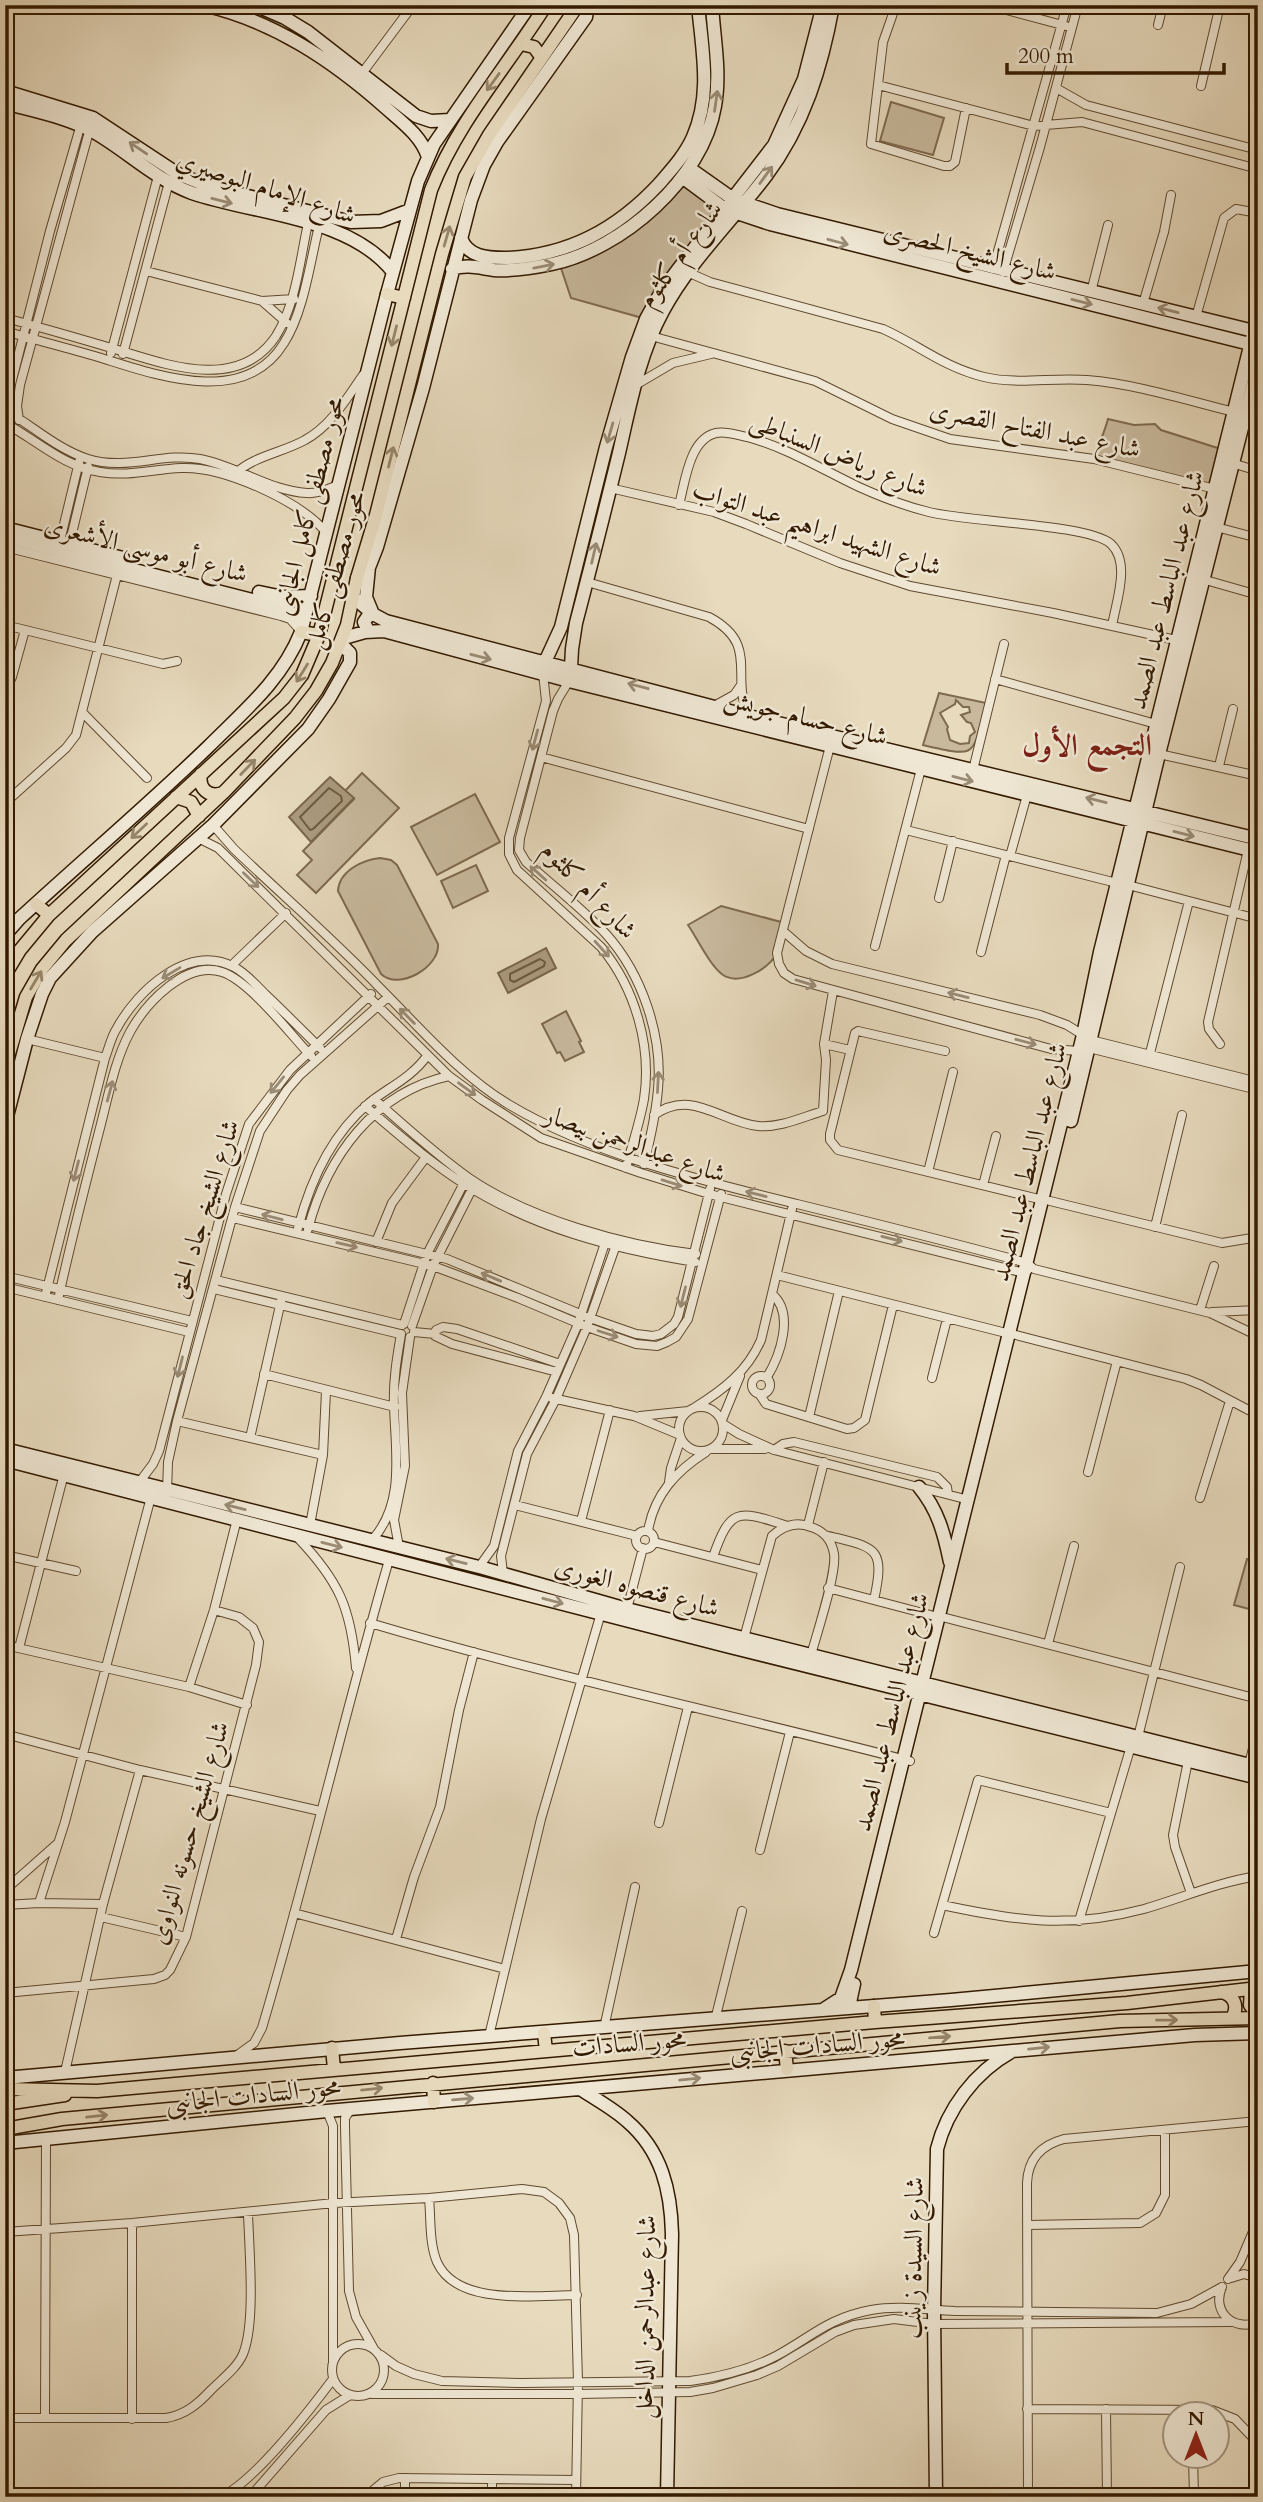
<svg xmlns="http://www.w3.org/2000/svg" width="1263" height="2502" font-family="Cardo,Amiri,serif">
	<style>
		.green { fill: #c8b99d; stroke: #7e6a4e; stroke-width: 2; fill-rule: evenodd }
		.water { fill: #aa997d; stroke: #7a664b; stroke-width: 2 }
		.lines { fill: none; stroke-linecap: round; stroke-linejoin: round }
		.shore { stroke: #6e5a3e; stroke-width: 2 }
		.street-casing { stroke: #604a2f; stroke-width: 10 }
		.secondary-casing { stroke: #331a00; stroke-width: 15 }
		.primary-casing { stroke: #331a00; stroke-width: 15 }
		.street { stroke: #efe7d4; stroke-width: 8 }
		.secondary { stroke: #efe7d4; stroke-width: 12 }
		.primary { stroke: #e7dabd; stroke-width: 12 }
		.oneway { stroke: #968468 }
		.oneway2 { stroke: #9a8b75 }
		.labels { text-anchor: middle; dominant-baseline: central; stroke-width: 5; stroke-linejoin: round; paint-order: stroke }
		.street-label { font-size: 26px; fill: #331a00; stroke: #efe7d4 }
		.quarter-label { font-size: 30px; font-weight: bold; fill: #7a1f14; stroke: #efe7d4 }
	</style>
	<rect width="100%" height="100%" fill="#e7dabd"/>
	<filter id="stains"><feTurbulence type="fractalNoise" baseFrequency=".00286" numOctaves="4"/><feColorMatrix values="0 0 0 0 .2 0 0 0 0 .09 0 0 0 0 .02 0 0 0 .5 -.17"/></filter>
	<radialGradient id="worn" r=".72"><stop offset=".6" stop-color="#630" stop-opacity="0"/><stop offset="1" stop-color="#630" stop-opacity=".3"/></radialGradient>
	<path class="green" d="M891 102 944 118 933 155 880 141Z
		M682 177 725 209 646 319 571 298 559 262 597 249Z
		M1108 419 1134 425 1155 424 1161 430 1224 450 1215 489 1094 459C1098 445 1104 434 1108 419Z
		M939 693 986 703C972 757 979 758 923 745ZM956 700 963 707H969L970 712 961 715 967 722 971 723 975 732 970 736 969 743 960 744 950 740 947 729 948 727 940 713 955 704Z
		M362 773 399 808 316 893 297 875 312 860 303 851 354 799 345 791Z
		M475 794 500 842 437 875 411 827Z
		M380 858 391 860 397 865 438 944C440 967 399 991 381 974L338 891C339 871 362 860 380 858Z
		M476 865 488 891 453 908 441 881Z
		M721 906 785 923C783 933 781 946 776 955 767 969 740 986 723 975 710 966 697 938 688 925Z
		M566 1011 581 1041 579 1042 584 1052 565 1061 560 1052 557 1053 542 1024Z
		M1247 1559 1258 1562V1595L1253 1610 1234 1605Z"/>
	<path class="water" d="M330 777 354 798 311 842 289 817Z
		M546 948 556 968 508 993 498 973Z"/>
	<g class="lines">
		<path class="shore" d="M329 788 341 796 342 801 313 829 310 830 300 817Z
			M540 959 545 962 544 966 514 982 510 980V974Z"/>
		<defs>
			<path id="street" d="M896 5 883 42 871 144 944 166H950L955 162 966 108
				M988 5 1066 26
				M1158 25 1163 5
				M360 76 413 5
				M878 85 1034 126 1082 122 1258 169
				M1201 86 1220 5
				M1056 88 1086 105 1258 150
				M993 269 1067 5
				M146 271 262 301 294 299
				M685 271 710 282 883 329C919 345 943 367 984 377 1018 385 1053 377 1087 380 1136 384 1186 400 1234 412
				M1003 272 1040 147 1078 5
				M1091 292 1108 225
				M262 301 287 323
				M1143 304 1164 232 1171 195
				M1196 317 1224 218 1236 209 1258 213
				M5 318C40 327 74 337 108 347 160 362 237 395 276 336 296 304 300 260 308 223
				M5 331C36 340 67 348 98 357 154 374 244 409 284 343 304 312 310 262 319 226
				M651 336 815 381 892 419 950 439 1094 459 1215 489
				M111 353 158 176
				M123 354 169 182
				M634 386 673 363 711 354
				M5 396 10 388 50 231 81 124
				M5 410C33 426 57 449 88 459 128 471 162 452 200 459 237 466 270 491 307 493 318 494 328 489 338 485
				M19 420 17 406 20 385 90 128
				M5 423C36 440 64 467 100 472 128 477 154 469 181 468 223 466 298 500 326 532
				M1232 463 1258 471
				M236 473C254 456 284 452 305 440 331 426 347 398 363 375
				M610 488 714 512 746 524 840 563 910 586 1053 613 1176 640
				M679 505C685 483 689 439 716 433 726 431 737 435 747 437 788 448 821 469 859 487 881 497 905 506 929 512 966 522 1089 524 1111 544 1131 563 1116 602 1112 626
				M1216 527 1258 538
				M59 545 79 462
				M69 546 88 467
				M5 547 281 616 290 619 300 630
				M1202 579 1258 595
				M587 582 709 617C761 645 729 676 749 716
				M5 625 163 664 177 661
				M543 673 546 701 509 838V854L517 870 601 947C635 988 652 1046 644 1099 640 1122 632 1145 626 1168
				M995 679 1156 724
				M569 681 558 699 553 711 520 838 519 850 526 862C552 885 582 908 606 934 642 974 663 1036 658 1089 656 1114 650 1140 644 1164
				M5 691 12 677 25 630
				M714 706 734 695 741 685
				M83 713 147 778
				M830 746 777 953 779 964 784 973 793 979 1051 1049 1079 1051 1089 1048 1258 1090
				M1159 754 1258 776
				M541 757 809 829
				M1219 766 1233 709
				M973 770 1004 644
				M5 803 66 748 76 735 117 575
				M213 825 234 849C282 895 333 939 379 987 420 1028 459 1074 508 1104 591 1154 703 1181 797 1204 874 1223 951 1242 1027 1263L1034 1269 1210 1313 1258 1336
				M906 830 1117 883
				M198 838 218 848 449 1076 482 1100 541 1138 641 1173 709 1194 1024 1273 1027 1271
				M1252 838 1258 816
				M1010 856 1027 795
				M1128 885 1258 919
				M939 898 953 841
				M783 931 806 951 832 964 1040 1015 1067 1025 1091 1040 1258 1082
				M875 946 921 769
				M981 952 1006 855
				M232 965 286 913
				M27 1039 105 1058
				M824 1044 850 1050
				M1220 1044 1209 1029 1208 1022 1248 850
				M945 1051 858 1031 855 1033 830 1134V1140L838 1150 1043 1200
				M1149 1057 1189 901
				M374 1099C405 1126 436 1155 469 1178 529 1219 625 1246 696 1254
				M365 1106C397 1133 428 1161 463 1183 533 1228 614 1249 695 1262
				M654 1115C692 1088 720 1122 758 1126 780 1128 803 1117 823 1111L826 1060 824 1044 833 991
				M928 1172 953 1072
				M983 1185 996 1136
				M1050 1201 1222 1243 1258 1237
				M235 1207 447 1259 590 1318 636 1334 653 1336 661 1334 674 1324 678 1317 710 1189
				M233 1218 433 1266 518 1298 587 1327 636 1344 657 1346 667 1342 676 1337 688 1319 721 1194
				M1155 1227 1182 1115
				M298 1228C310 1182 332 1134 369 1103 389 1087 411 1078 427 1056
				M308 1229C327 1157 374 1092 449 1076
				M376 1242 392 1203 426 1157
				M777 1275 1010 1334
				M5 1276 192 1321
				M216 1280 402 1325
				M5 1287 189 1332
				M214 1289 400 1334
				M45 1297 105 1058C109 1048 111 1037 117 1028 137 991 188 943 234 967 246 973 256 985 266 995 284 1012 302 1030 320 1048
				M58 1300C71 1241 86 1182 101 1124 109 1093 115 1060 130 1032 146 1003 186 960 222 972 250 981 290 1034 311 1056
				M1200 1310 1214 1266
				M1212 1312 1258 1310
				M404 1324 427 1254 466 1179
				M412 1326 433 1266 474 1185
				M414 1332 435 1334
				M1016 1335 1186 1379 1201 1385 1258 1415
				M557 1372 452 1344 435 1336 436 1330 443 1327 457 1329 560 1364
				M264 1374 395 1407
				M752 1385a9 9 0 1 1 18 0a9 9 0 1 1-18 0Z
				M767 1377C780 1356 795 1313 772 1294
				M932 1378 947 1319
				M760 1395 766 1404 847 1429 854 1428 865 1420 893 1305
				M552 1398 634 1416 680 1435
				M679 1429a22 22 0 1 1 44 0a22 22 0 1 1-44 0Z
				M694 1408C723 1390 747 1372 761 1340L792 1209
				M640 1416 688 1411
				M809 1417 839 1291
				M722 1420 740 1376
				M177 1421 323 1455
				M723 1424 739 1434 774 1450 969 1500
				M250 1438 281 1301
				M712 1449H765
				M774 1450 783 1444 794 1442 937 1477 947 1487 948 1494
				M1088 1472 1117 1361
				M669 1482 671 1468 681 1438
				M138 1484 153 1464 159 1451 226 1194 249 1124 290 1070 371 994
				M167 1492 168 1462 177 1421 235 1207 260 1131 287 1090 300 1075 388 997
				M1200 1498 1230 1401
				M515 1505 637 1536
				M581 1521 610 1410
				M310 1525 323 1455 326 1391
				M808 1525 824 1462
				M648 1531C654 1495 676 1471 706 1452
				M636 1540a9 9 0 1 1 18 0a9 9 0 1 1-18 0Z
				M825 1535C875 1548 886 1545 874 1600
				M297 1537C339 1581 351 1608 356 1668
				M372 1540C406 1503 395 1450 394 1405 393 1381 397 1357 401 1334
				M654 1542 762 1570
				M399 1547 394 1520 405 1466 402 1393 410 1337
				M5 1555 76 1571
				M713 1557C731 1505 739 1511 788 1526
				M479 1567 494 1546 518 1451 546 1397 578 1324 606 1240
				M503 1573 501 1556 527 1454 556 1399 587 1327 616 1245
				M828 1588 938 1617
				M626 1613 643 1548
				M946 1618 1258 1699
				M370 1623C548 1676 730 1714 910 1761
				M744 1638 772 1536C783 1526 796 1521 811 1527 824 1531 832 1541 834 1554 837 1573 817 1633 811 1655
				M1048 1644 1074 1546
				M5 1645 189 1687 247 1705
				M19 1648 64 1474
				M189 1687 214 1610 237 1519
				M5 1734 140 1770 320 1811
				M1138 1737 1180 1567
				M1189 1756 1173 1835 1175 1847 1191 1893
				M1249 1764 1258 1729
				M659 1823 688 1707
				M760 1850 790 1732
				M5 1890 58 1843
				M39 1903 65 1822 151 1497
				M5 1905 39 1903 103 1904
				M942 1905C1017 1921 1068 1929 1144 1909 1182 1898 1218 1882 1258 1876
				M294 1913 505 1969
				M101 1917 186 1937
				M1079 1921 1131 1746
				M934 1933 978 1780 1111 1813
				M396 1939 414 1877 440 1807 459 1710 474 1652
				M5 1993 154 1979 165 1975 170 1970 186 1937 256 1665 259 1642 253 1628 239 1617 214 1610
				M715 2020 742 1911
				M604 2028 635 1887
				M489 2036 541 1819 601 1613
				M236 2056 254 2043 262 2028C308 1873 344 1715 389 1560
				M65 2072 103 1904 140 1770
				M351 2109 345 2118V2127L349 2291 356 2317 374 2349
				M327 2111 333 2126V2362
				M429 2198C431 2218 429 2243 437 2262 457 2307 536 2295 577 2295
				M132 2223V2419
				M1027 2225 1140 2223 1156 2213 1165 2195V2130
				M5 2232 132 2223 334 2203 429 2198 522 2189 544 2192 559 2203 570 2218 574 2235 578 2382 576 2497
				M1231 2278 1244 2274 1258 2278
				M1228 2279 1240 2262 1255 2227 1258 2196V2089
				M1222 2287C1211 2312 1234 2332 1258 2322
				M332 2370a26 26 0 1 1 52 0a26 26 0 1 1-52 0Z
				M381 2355 396 2366 414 2374 442 2381 521 2383 690 2381C720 2377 749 2370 776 2356 811 2337 828 2318 871 2310 899 2305 927 2310 955 2311 1022 2312 1090 2312 1157 2313L1191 2304 1222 2287
				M372 2394H578L690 2392 713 2388 757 2375 778 2366 835 2332 854 2325 894 2319 934 2324 1231 2322
				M1027 2409 1212 2410 1235 2419 1258 2443
				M1106 2409 1107 2497
				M5 2418H166C185 2415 198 2404 211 2390 222 2379 237 2368 243 2354 256 2323 249 2248 248 2213
				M45 2418 46 2138
				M1193 2456 1194 2497
				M405 2478V2497
				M221 2497C256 2480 309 2411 333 2379
				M250 2497 326 2410 350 2395
				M365 2497 383 2482 399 2478 576 2480
				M492 2497V2479
				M1028 2497 1027 2183C1028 2159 1041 2145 1064 2139L1258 2121"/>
			<path id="secondary" d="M203 5C274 21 333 61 386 108 403 123 421 136 428 157
				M255 5 285 18 308 32 416 116 431 121 450 120
				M5 8 20 5
				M5 91 93 118 178 174 208 186 351 222 381 221 410 210
				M5 103C34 111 66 117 92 131 126 150 154 179 192 193 256 215 349 216 393 272
				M689 168 733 199 777 214 1258 332
				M682 177 725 209 770 224 1250 344H1257
				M461 238C468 257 487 258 505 258 568 256 617 229 659 184 672 169 685 155 693 137 712 94 702 50 698 5
				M452 269C467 264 479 268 494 270 513 271 533 268 552 264 622 249 703 179 715 106 721 72 714 39 712 5
				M5 528 123 558
				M5 537 284 608 297 616 302 628
				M357 578 368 570 377 547 423 388 471 200 484 165 497 142 586 17 587 11 581 5
				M259 592 283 597 311 596
				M353 597 373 614 386 621 749 716 1258 839
				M368 631 364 622 368 616 373 614 366 597 369 567
				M344 638 365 632 384 631 569 681 1258 852
				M545 662 561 627 606 447 632 357 646 319 661 292 679 268 774 145 804 79 823 5
				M571 668 572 649 576 623C591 566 605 510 619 453 630 405 639 355 663 311 689 262 732 221 766 176 804 125 822 67 833 5
				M5 935 19 919C82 861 147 806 208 747 244 711 282 680 301 632L387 294 418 181 434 144 530 5
				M1071 1121 1159 754 1258 365
				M5 1124 27 1039 42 994 50 978 92 932 213 825 308 729 329 699 350 662V653L341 644
				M5 1449 483 1568 627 1609 1258 1767
				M5 1460 726 1646 1258 1778
				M919 1487C938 1510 944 1533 950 1562
				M849 2007 854 1984
				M824 2009 841 1998 851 1970 1083 1035 1100 952 1258 314
				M5 2078 400 2043 951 2000 1258 1971
				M582 2090C597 2100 614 2109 627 2121 662 2151 671 2191 672 2234L667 2497
				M5 2143 327 2111 1195 2035 1258 2033
				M936 2497 934 2311 937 2149C947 2109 975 2072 1011 2052"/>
			<path id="primary" d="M521 44 534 47 542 58
				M387 294 404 298
				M301 632 319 635
				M201 774C198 789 209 798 223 793
				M176 797 191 802 199 816
				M36 904 49 915
				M5 975 20 950 49 915 284 698 302 675 319 635 431 190C458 121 507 67 546 5
				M5 1067 26 997 42 969 66 940 225 791 295 718 316 691 332 663 347 625 357 578 376 515 442 254 465 177 489 135 578 5
				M1251 1989 1250 2005 1258 2016
				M1221 1992C1234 1995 1239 2006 1232 2018
				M874 2006 875 2022
				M544 2033 546 2051
				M332 2048 334 2069
				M785 2051 787 2069
				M433 2083 434 2102
				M5 2089 97 2091 875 2022 1127 2003 1258 1988
				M5 2104 65 2095
				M5 2129 62 2119 1120 2021 1258 2018"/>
		</defs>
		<use href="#street" class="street-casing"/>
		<use href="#secondary" class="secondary-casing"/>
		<use href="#primary" class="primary-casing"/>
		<use href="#street" class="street"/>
		<use href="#secondary" class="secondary"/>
		<use href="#primary" class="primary"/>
	</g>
	<defs><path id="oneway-shaft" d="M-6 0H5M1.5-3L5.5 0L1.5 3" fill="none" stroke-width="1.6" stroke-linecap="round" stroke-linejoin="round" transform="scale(1.75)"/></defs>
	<g class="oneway">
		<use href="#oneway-shaft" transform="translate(493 82) rotate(126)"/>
		<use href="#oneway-shaft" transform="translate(447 236) rotate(-74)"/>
		<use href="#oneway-shaft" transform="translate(394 336) rotate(104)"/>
		<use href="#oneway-shaft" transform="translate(391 457) rotate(-76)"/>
		<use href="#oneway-shaft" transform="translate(302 673) rotate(122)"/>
		<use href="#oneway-shaft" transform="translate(248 767) rotate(-46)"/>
		<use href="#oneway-shaft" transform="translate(139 831) rotate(137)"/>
		<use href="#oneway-shaft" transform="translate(36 980) rotate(-59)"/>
		<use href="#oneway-shaft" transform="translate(1167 2020) rotate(-1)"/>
		<use href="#oneway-shaft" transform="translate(940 2037) rotate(-5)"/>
		<use href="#oneway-shaft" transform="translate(372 2089) rotate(-6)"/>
		<use href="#oneway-shaft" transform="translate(97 2116) rotate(-6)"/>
	</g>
	<g class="oneway2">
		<use href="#oneway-shaft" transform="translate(716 101) rotate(-82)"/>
		<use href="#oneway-shaft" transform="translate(138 148) rotate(-146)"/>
		<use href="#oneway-shaft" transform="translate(766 175) rotate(-54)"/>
		<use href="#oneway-shaft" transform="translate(222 201) rotate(14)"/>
		<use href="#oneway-shaft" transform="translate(838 242) rotate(15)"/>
		<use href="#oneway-shaft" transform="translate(544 266) rotate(-11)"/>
		<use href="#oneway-shaft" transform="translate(1082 302) rotate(14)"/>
		<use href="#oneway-shaft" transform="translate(1168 310) rotate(-166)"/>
		<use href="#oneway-shaft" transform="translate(610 433) rotate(106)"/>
		<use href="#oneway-shaft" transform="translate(594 553) rotate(-77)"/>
		<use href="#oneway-shaft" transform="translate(481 657) rotate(14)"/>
		<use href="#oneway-shaft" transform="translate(638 686) rotate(-165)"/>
		<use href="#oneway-shaft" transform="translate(535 740) rotate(105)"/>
		<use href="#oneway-shaft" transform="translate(963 779) rotate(14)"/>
		<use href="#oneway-shaft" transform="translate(1096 800) rotate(-166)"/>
		<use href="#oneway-shaft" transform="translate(1184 834) rotate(14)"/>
		<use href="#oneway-shaft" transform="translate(538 873) rotate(-138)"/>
		<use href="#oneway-shaft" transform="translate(251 880) rotate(44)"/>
		<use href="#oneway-shaft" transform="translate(602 949) rotate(48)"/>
		<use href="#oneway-shaft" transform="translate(171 973) rotate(149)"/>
		<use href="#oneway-shaft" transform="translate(806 983) rotate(17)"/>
		<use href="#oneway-shaft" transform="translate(958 995) rotate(-166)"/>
		<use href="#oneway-shaft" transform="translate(407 1016) rotate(-135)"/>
		<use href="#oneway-shaft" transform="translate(1026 1042) rotate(15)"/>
		<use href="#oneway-shaft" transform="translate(658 1082) rotate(-87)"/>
		<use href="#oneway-shaft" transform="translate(277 1085) rotate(129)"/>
		<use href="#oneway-shaft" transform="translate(467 1089) rotate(36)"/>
		<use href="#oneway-shaft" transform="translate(110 1091) rotate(-75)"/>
		<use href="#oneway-shaft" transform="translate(76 1171) rotate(104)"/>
		<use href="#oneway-shaft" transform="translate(672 1183) rotate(17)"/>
		<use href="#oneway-shaft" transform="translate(756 1194) rotate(-166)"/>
		<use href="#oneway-shaft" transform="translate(272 1217) rotate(-165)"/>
		<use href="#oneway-shaft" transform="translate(892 1239) rotate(14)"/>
		<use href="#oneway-shaft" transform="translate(347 1245) rotate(13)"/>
		<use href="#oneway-shaft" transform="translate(491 1277) rotate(-157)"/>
		<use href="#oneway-shaft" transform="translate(683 1297) rotate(104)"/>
		<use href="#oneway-shaft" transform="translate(608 1334) rotate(18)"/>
		<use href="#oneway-shaft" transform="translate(180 1367) rotate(104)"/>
		<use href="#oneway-shaft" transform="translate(235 1507) rotate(-166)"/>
		<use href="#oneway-shaft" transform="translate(332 1545) rotate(14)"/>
		<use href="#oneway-shaft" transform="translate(456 1561) rotate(-166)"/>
		<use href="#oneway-shaft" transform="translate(553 1601) rotate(15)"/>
		<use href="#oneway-shaft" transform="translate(1039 2048) rotate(-6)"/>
		<use href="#oneway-shaft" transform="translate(690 2079) rotate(-6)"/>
		<use href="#oneway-shaft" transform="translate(463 2099) rotate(-5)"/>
	</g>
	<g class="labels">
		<g class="street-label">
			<text transform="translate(266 187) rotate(18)">شارع الإمام البوصيري</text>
			<text transform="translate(970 251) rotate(14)">شارع الشيخ الحصرى</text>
			<text transform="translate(680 254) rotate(-54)">شارع أم كلثوم</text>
			<text transform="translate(1035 429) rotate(11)">شارع عبد الفتاح القصرى</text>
			<text transform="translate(839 454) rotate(22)">شارع رياض السنباطى</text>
			<text transform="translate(309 506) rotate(-76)">محور مصطفى كامل الجانبى</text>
			<text transform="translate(817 528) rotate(18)">شارع الشهيد ابراهيم عبد التواب</text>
			<text transform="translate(146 549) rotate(14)">شارع أبو موسى الأشعرى</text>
			<text transform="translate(335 570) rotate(-74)">محور مصطفى كامل</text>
			<text transform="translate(1166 590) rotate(-76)">شارع عبد الباسط عبد الصمد</text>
			<text transform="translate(806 717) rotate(14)">شارع حسام جويش</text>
			<text transform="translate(589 890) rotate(46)">شارع أم كلثوم</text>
			<text transform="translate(635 1144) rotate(19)">شارع عبدالرحمن بيصار</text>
			<text transform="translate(1029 1162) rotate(-76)">شارع عبد الباسط عبد الصمد</text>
			<text transform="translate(204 1209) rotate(-73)">شارع الشيخ جاد الحق</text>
			<text transform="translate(637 1587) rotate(15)">شارع قنصوه الغورى</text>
			<text transform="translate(891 1712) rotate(-76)">شارع عبد الباسط عبد الصمد</text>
			<text transform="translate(189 1833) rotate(-74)">شارع الشيخ حسونه النواوى</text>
			<text transform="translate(629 2043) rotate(-5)">محور السادات</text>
			<text transform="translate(817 2045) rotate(-5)">محور السادات الجانبى</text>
			<text transform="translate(253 2095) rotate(-6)">محور السادات الجانبى</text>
			<text transform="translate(913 2258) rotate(-89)">شارع السيدة زينب</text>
			<text transform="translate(645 2317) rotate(-89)">شارع عبدالرحمن الداخل</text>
		</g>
		<g class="quarter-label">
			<text x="1087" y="745">التجمع الأول</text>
		</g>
	</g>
	<rect width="1263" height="2502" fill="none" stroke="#e7dabd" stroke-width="28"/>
	<rect x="7" y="7" width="1249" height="2488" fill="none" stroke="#331a00" stroke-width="3.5"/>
	<rect x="14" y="14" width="1235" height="2474" fill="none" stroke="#331a00" stroke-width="2"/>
	<g transform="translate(1196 2435)"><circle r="33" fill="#efe7d4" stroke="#a4957f" stroke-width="2"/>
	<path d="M0-5L12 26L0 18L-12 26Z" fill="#8f2418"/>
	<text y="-10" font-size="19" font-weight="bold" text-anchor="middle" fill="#331a00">N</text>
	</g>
	<path d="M1007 63v10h217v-10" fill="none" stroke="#331a00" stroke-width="3.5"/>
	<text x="1018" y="63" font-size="21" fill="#331a00" stroke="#efe7d4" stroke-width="5" paint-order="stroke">200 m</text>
	<rect width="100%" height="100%" filter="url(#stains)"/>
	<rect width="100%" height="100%" fill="url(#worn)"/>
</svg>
